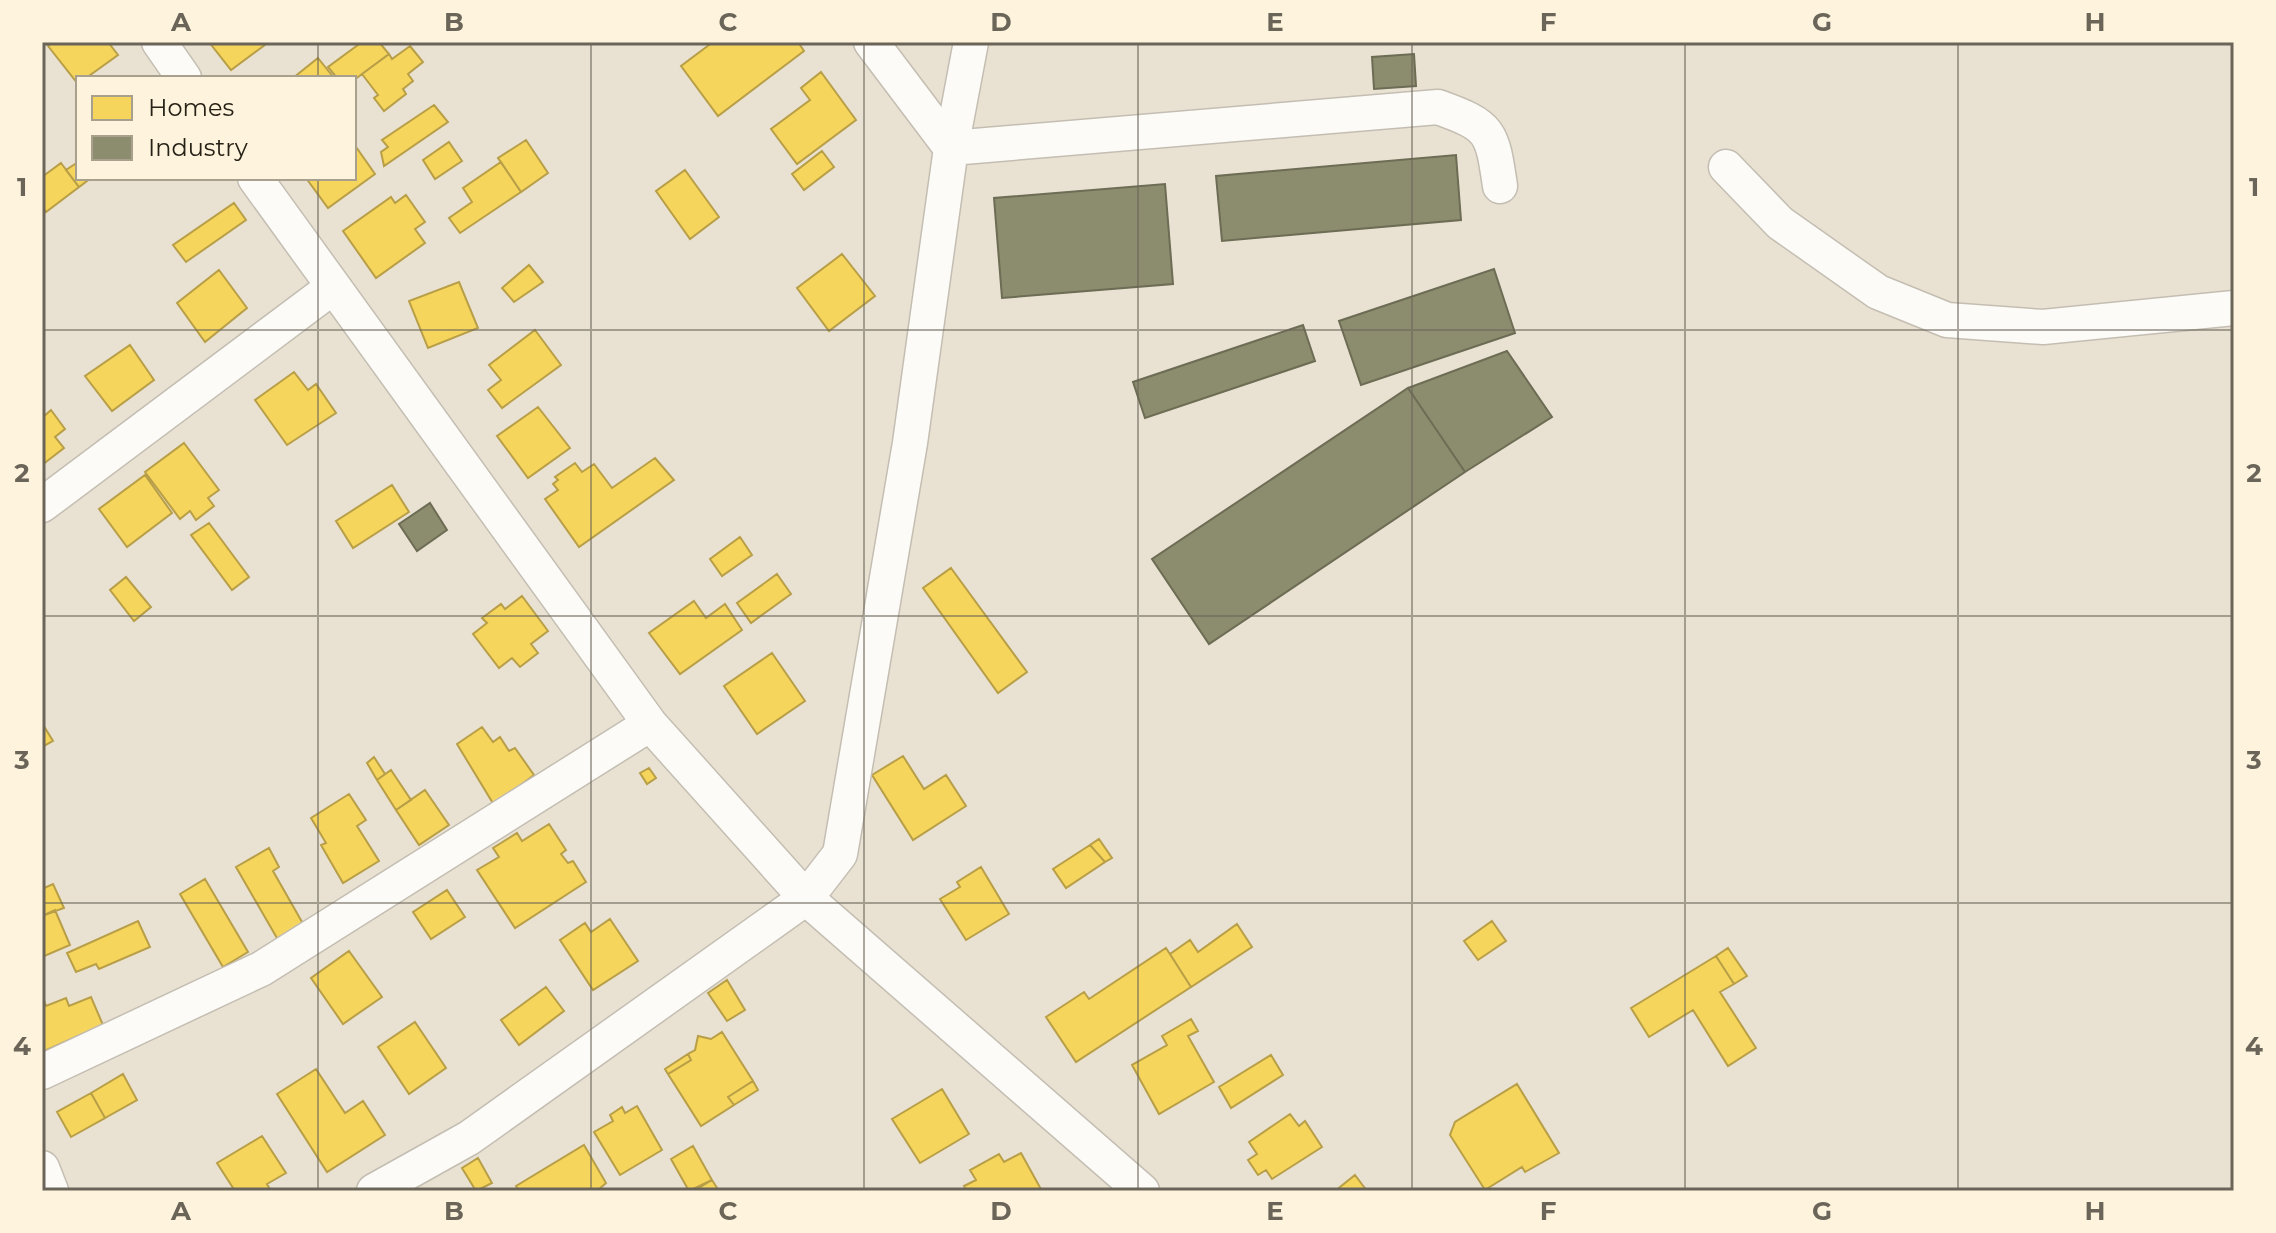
<svg xmlns="http://www.w3.org/2000/svg" width="2276" height="1233" font-family="Montserrat,sans-serif">
	<style>
		.homes { fill: #f6d55c; stroke: #b89f47; stroke-width: 2 }
		.industry { fill: #8c8c6e; stroke: #6d6c54; stroke-width: 2 }
		.lines { fill: none; stroke-linecap: round; stroke-linejoin: round }
		.minor-casing { stroke: #c4beb2; stroke-width: 37 }
		.minor { stroke: #fcfbf8; stroke-width: 34 }
		.grid { fill: none; stroke: #6a6558; stroke-width: 2; stroke-opacity: 0.55 }
		.neatline { fill: none; stroke: #6a6558; stroke-width: 3 }
		.grid-label { font-size: 26px; text-anchor: middle; font-weight: bold; fill: #6a6558 }
	</style>
	<rect width="100%" height="100%" fill="#e9e2d3"/>
	<path class="homes" d="M53 42H108L118 55 86 78H78V84L48 46Z
		M209 42H269L231 70Z
		M362 42H379L389 54 354 80 337 78 328 67Z
		M713 42H798L804 51 718 116 681 66Z
		M410 46 423 62 408 74 413 81 403 89 406 94 384 111 374 98 378 95 362 74 389 54 392 59Z
		M318 58 334 78H293Z
		M821 72 856 120 797 164 771 129 810 100 801 88Z
		M434 105 448 122 384 166 381 152 388 147 382 140Z
		M526 140 548 173 521 192 498 158Z
		M449 142 462 161 435 179 423 160Z
		M354 144 375 174 328 208 306 178H354Z
		M822 151 834 167 804 190 792 174Z
		M78 162V178H91L79 187 66 170Z
		M501 162 521 192 460 233 449 218 472 202 463 188Z
		M61 163 79 187 46 212 42 206V177Z
		M685 170 719 217 690 239 656 191Z
		M406 195 425 222 415 229 425 243 376 278 343 231 391 197 395 203Z
		M234 203 246 220 186 262 173 245Z
		M842 254 875 296 829 331 797 288Z
		M529 265 543 282 514 302 502 288Z
		M219 270 247 308 205 342 177 303Z
		M459 282 478 328 428 348 409 301Z
		M535 330 561 365 502 408 488 390 501 380 489 365Z
		M130 345 154 380 112 411 85 376Z
		M294 372 308 390 316 384 336 413 287 445 255 400Z
		M538 407 570 448 528 478 497 436Z
		M51 410 65 429 55 437 64 448 42 465V418Z
		M184 443 219 490 208 498 214 506 196 520 190 511 180 519 145 472Z
		M655 458 674 480 579 547 545 499 558 490 553 484 558 480 555 477 575 463 582 472 594 464 612 488Z
		M145 475 172 513 127 547 99 509Z
		M392 485 409 512 353 548 336 521Z
		M209 523 249 577 232 590 191 535Z
		M740 537 752 555 722 576 710 559Z
		M951 568 1027 672 998 693 923 588Z
		M777 574 791 594 751 623 737 603Z
		M126 577 151 607 134 621 110 590Z
		M522 596 548 631 531 644 538 653 520 667 512 658 499 668 473 634 487 623 482 618 501 604 505 609Z
		M694 601 706 618 725 604 742 630 680 674 649 633Z
		M772 653 805 701 757 734 724 686Z
		M42 723 53 741 42 747Z
		M482 727 493 742 500 737 509 751 515 748 534 775 494 805 457 744Z
		M903 756 924 789 946 775 966 806 913 840 872 775Z
		M374 757 385 774 377 780 367 763Z
		M649 768 656 778 647 784 640 773Z
		M391 770 411 800 396 810 377 780Z
		M425 790 449 825 419 845 396 810Z
		M349 794 366 820 357 826 379 861 343 883 321 845 326 843 311 818Z
		M549 824 566 850 561 854 568 863 573 861 586 882 515 928 477 870 499 857 493 848 517 833 522 841Z
		M1099 839 1112 858 1105 862 1090 845Z
		M1090 845 1105 862 1066 888 1053 869Z
		M269 848 279 867 273 871 306 929 281 945 236 867Z
		M981 867 1009 914 966 940 940 899 960 887 957 882Z
		M205 879 248 952 223 967 180 894Z
		M53 884 64 908 42 916V889Z
		M447 890 465 917 431 939 413 912Z
		M55 910 70 945 42 957V916Z
		M610 919 638 961 593 990 560 940 585 923 591 932Z
		M138 921 150 947 99 969 96 964 76 972 67 953Z
		M1492 921 1506 941 1478 960 1464 941Z
		M1237 924 1252 947 1191 987 1170 954 1190 940 1198 952Z
		M1166 948 1191 987 1076 1062 1046 1017 1084 992 1089 999Z
		M1728 948 1747 976 1734 984 1716 956Z
		M349 951 382 997 343 1024 311 978Z
		M1716 956 1734 984 1720 992 1756 1048 1728 1066 1693 1010 1649 1037 1631 1008Z
		M727 980 745 1010 727 1021 708 993Z
		M546 987 564 1011 519 1045 501 1020Z
		M42 995 46 1006 66 998 69 1006 91 997 103 1025 42 1052Z
		M1191 1019 1198 1031 1188 1036 1214 1082 1159 1114 1132 1065 1167 1045 1162 1036Z
		M415 1022 446 1068 409 1094 378 1047Z
		M722 1032 753 1081 728 1097 734 1105 701 1126 668 1074 691 1060 688 1054 695 1050 698 1036 711 1039Z
		M688 1054 691 1060 668 1074 665 1069Z
		M1271 1055 1283 1075 1231 1108 1219 1087Z
		M316 1069 345 1113 363 1101 385 1135 327 1172 277 1094Z
		M123 1074 137 1100 105 1118 91 1093Z
		M753 1081 758 1090 734 1105 728 1097Z
		M1517 1084 1559 1153 1525 1172 1522 1167 1485 1190 1450 1135 1455 1122Z
		M942 1089 969 1134 920 1163 892 1119Z
		M91 1093 105 1118 71 1137 57 1112Z
		M637 1106 662 1150 620 1175 594 1132 613 1121 610 1115 622 1107 625 1113Z
		M1290 1114 1299 1126 1305 1121 1322 1147 1272 1179 1266 1170 1258 1175 1248 1160 1257 1154 1249 1142Z
		M262 1136 286 1173 267 1184 271 1191H235L217 1163Z
		M584 1145 606 1183 597 1191H519L516 1186Z
		M693 1146 712 1180 689 1191 671 1159Z
		M1021 1153 1042 1191H967L964 1186 976 1180 970 1170 999 1154 1004 1162Z
		M478 1158 492 1183 476 1191 462 1168Z
		M1355 1175 1367 1191H1335Z
		M712 1180 719 1191H694Z"/>
	<path class="industry" d="M1414 54 1416 86 1374 89 1372 57Z
		M1456 155 1461 220 1222 241 1216 176Z
		M1165 184 1173 284 1002 298 994 198Z
		M1494 269 1515 333 1361 385 1339 321Z
		M1303 325 1315 361 1145 418 1133 382Z
		M1507 351 1552 417 1465 472 1408 388Z
		M1408 388 1465 472 1209 644 1152 559Z
		M430 503 447 530 417 551 399 524Z"/>
	<g class="lines">
		<defs>
			<path id="minor" d="M159 42 184 78
				M971 42 951 148 1438 107C1491 126 1492 131 1500 186
				M1726 167 1780 223 1878 292 1947 320 2043 327 2234 308
				M255 178 650 724 806 898 1142 1191
				M42 505 333 287
				M42 1072 261 969 650 724
				M42 1168 51 1191
				M374 1191 469 1138 806 898 840 854 910 443 951 148 871 42"/>
		</defs>
		<use href="#minor" class="minor-casing"/>
		<use href="#minor" class="minor"/>
	</g>
	<path class="grid" d="M318 42V78M591 42V1191M864 42V1191M1138 42V1191M1412 42V1191M1685 42V1191M1958 42V1191M318 178V1191M42 330H2234M42 616H2234M42 903H2234"/>
	<rect width="2276" height="1233" fill="none" stroke="#fef3dc" stroke-width="88"/>
	<rect x="76" y="76" width="280" height="104" fill="#fef3dc" stroke="#a89f8d" stroke-width="2"/>
	<rect x="92" y="96" width="40" height="24" fill="#f6d55c" stroke="#a89f8d" stroke-width="2"/>
	<text x="148" y="116" font-size="24" fill="#262116">Homes</text>
	<rect x="92" y="136" width="40" height="24" fill="#8c8c6e" stroke="#a89f8d" stroke-width="2"/>
	<text x="148" y="156" font-size="24" fill="#262116">Industry</text>
	<rect x="44" y="44" width="2188" height="1145" class="neatline"/>
	<g class="grid-label">
		<text x="181" y="31">A</text>
		<text x="454" y="31">B</text>
		<text x="728" y="31">C</text>
		<text x="1001" y="31">D</text>
		<text x="1275" y="31">E</text>
		<text x="1548" y="31">F</text>
		<text x="1822" y="31">G</text>
		<text x="2095" y="31">H</text>
		<text x="22" y="196">1</text>
		<text x="2254" y="196">1</text>
		<text x="22" y="482">2</text>
		<text x="2254" y="482">2</text>
		<text x="22" y="769">3</text>
		<text x="2254" y="769">3</text>
		<text x="22" y="1055">4</text>
		<text x="2254" y="1055">4</text>
		<text x="181" y="1220">A</text>
		<text x="454" y="1220">B</text>
		<text x="728" y="1220">C</text>
		<text x="1001" y="1220">D</text>
		<text x="1275" y="1220">E</text>
		<text x="1548" y="1220">F</text>
		<text x="1822" y="1220">G</text>
		<text x="2095" y="1220">H</text>
	</g>
</svg>
